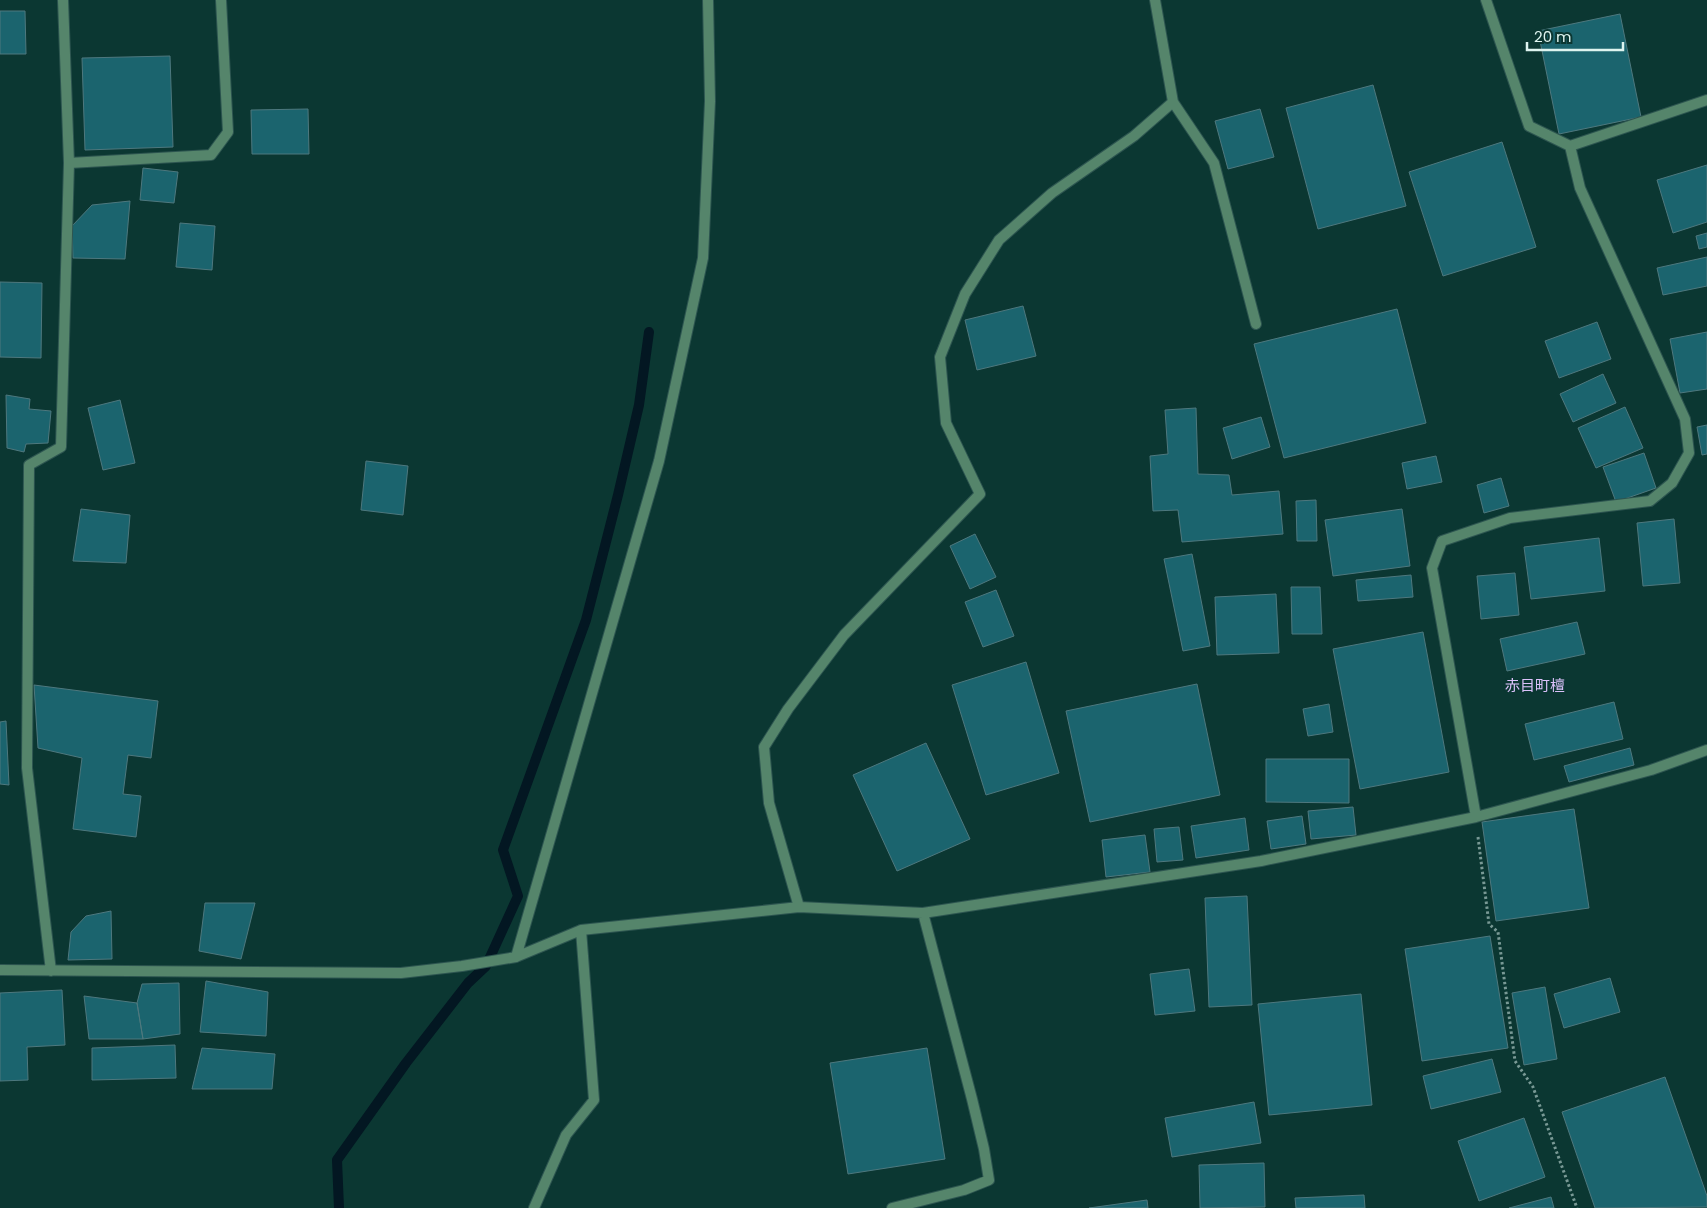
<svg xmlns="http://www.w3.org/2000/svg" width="1707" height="1208" font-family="Poppins,'Noto Sans JP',sans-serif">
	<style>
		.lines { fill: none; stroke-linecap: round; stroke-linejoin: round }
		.stream { stroke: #031722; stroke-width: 10 }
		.building { fill: #1b646e; stroke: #4e787e }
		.street-casing { stroke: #2d5550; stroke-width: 12 }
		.path { stroke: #799995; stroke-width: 3; stroke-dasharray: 2.5 2.5; stroke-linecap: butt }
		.street { stroke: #55856b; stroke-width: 10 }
		.labels { text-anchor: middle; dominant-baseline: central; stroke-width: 4; stroke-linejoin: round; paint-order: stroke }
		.quarter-label { font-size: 15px; fill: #dbc2fa; stroke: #0b3732 }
	</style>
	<rect width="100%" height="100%" fill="#0b3732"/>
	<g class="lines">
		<path class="stream" d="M339 1208 337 1160 406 1063 468 983 486 966 518 896 503 850 586 620 618 495 639 405 649 332"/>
	</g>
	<path class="building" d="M0 11H25L26 54H0Z
		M1620 14 1641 117 1559 134 1538 31Z
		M170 56 173 147 85 150 82 58Z
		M1373 85 1406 206 1318 229 1286 108Z
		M308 109 309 154H252L251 110Z
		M1260 109 1274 157 1228 169 1215 121Z
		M1502 142 1536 247 1443 276 1409 172Z
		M1707 165V222L1673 233 1657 180Z
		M143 168 178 172 174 203 140 200Z
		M130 201 125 259 73 258 72 226 92 205Z
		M180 223 215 226 212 270 176 267Z
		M1707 233V247L1699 249 1696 236Z
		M1707 257V286L1663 295 1657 268Z
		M0 282 42 283 41 358 0 357Z
		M1023 306 1036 356 977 370 965 320Z
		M1397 309 1426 423 1284 458 1254 344Z
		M1597 322 1611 359 1559 378 1545 341Z
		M1707 332V389L1680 393 1670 339Z
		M1603 374 1616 403 1573 422 1560 394Z
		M6 395 30 399 29 409 51 411 48 443 26 444 24 452 7 448Z
		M120 400 135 463 103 470 88 408Z
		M1625 407 1643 448 1596 468 1578 428Z
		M1196 408 1198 474 1229 475 1232 495 1279 491 1283 534 1182 542 1178 510 1153 511 1150 456 1168 454 1165 410Z
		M1261 417 1270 447 1232 459 1223 428Z
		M1707 425V454L1702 455 1697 427Z
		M1644 453 1656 488 1616 502 1603 467Z
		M1436 456 1442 482 1407 489 1402 463Z
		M366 461 408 466 403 515 361 510Z
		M1501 478 1509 506 1484 513 1477 485Z
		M1316 500 1317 541H1297L1296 501Z
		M81 509 130 515 126 563 73 561Z
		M1402 509 1410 566 1333 576 1325 520Z
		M1674 519 1680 583 1643 586 1637 523Z
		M975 534 996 577 970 589 950 546Z
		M1599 538 1605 591 1531 599 1524 547Z
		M1192 554 1210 646 1183 651 1164 559Z
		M1515 573 1519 615 1481 619 1477 576Z
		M1411 575 1413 597 1358 601 1356 580Z
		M1291 587H1320L1322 634H1292Z
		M996 590 1014 636 983 647 965 602Z
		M1276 594 1279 653 1217 655 1215 597Z
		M1577 622 1585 654 1507 671 1500 639Z
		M1423 632 1449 772 1360 789 1333 649Z
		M1026 662 1059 773 986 795 952 685Z
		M1197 684 1220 795 1090 822 1066 711Z
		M34 685 158 701 151 758 128 755 123 794 141 796 136 837 73 829 82 758 38 748Z
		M1614 702 1623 739 1534 760 1525 724Z
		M1329 704 1333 732 1308 736 1303 709Z
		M6 721 9 785 0 784V722Z
		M926 743 970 839 897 871 853 775Z
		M1630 748 1634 765 1569 782 1564 766Z
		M1266 759H1349V803L1266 802Z
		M1353 807 1356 835 1311 839 1308 811Z
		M1574 809 1589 908 1496 921 1482 822Z
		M1302 816 1306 844 1271 849 1267 821Z
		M1245 818 1249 850 1196 858 1191 826Z
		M1179 827 1183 860 1157 862 1154 829Z
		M1145 835 1150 872 1106 877 1102 840Z
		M1247 896 1252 1005 1209 1007 1205 898Z
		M205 903H255L241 959 199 951Z
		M111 911 112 959 68 960 71 932 86 916Z
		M1490 936 1508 1048 1422 1061 1405 949Z
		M1189 969 1195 1011 1155 1015 1150 974Z
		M1610 978 1620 1012 1564 1028 1554 994Z
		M206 981 268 992 266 1036 200 1032Z
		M179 983 180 1034 143 1039 137 1003 142 984Z
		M1545 987 1557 1059 1524 1065 1512 993Z
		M62 990 65 1045 27 1047 28 1080 0 1081V993Z
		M1361 994 1372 1105 1269 1115 1258 1004Z
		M84 996 137 1003 143 1039H89Z
		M175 1045 176 1078 92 1080V1048Z
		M202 1048 275 1054 272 1089H192Z
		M927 1048 945 1159 848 1174 830 1063Z
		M1492 1059 1501 1092 1431 1109 1423 1076Z
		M1665 1077 1707 1196V1207L1595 1208 1562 1112Z
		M1254 1102 1261 1143 1172 1157 1165 1118Z
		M1524 1118 1545 1177 1479 1201 1458 1141Z
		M1264 1163 1265 1207 1200 1208 1199 1165Z
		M1364 1195 1365 1208H1296L1295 1198Z
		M1551 1197 1554 1208H1509Z
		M1147 1200 1148 1208H1089Z"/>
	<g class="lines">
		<defs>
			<path id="street" d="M1486 0 1529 126 1570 146 1707 100
				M1173 102 1214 163 1256 324
				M69 163 211 155 228 132 221 0
				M1476 817 1432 568 1442 541 1510 518 1650 501 1672 483 1689 453 1685 419 1580 188 1570 146
				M799 907 769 803 764 747 788 709 844 635 980 494 946 423 940 357 965 294 999 240 1052 193 1134 136 1173 102 1155 0
				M516 957 659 461 703 258 710 101 708 0
				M0 970 401 973 462 966 516 957 581 930 799 907 923 913 1261 861 1476 817 1651 770 1707 750
				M51 971 27 768 29 465 61 447 69 163 63 0
				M534 1208 566 1135 594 1100 581 930
				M892 1208 964 1190 989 1180 984 1149 972 1099 923 913"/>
		</defs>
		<use href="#street" class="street-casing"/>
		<path class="path" d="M1478 837 1489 924 1498 932 1515 1061 1533 1087 1577 1208"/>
		<use href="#street" class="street"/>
	</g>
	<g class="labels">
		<g class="quarter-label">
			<text x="1535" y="685">赤目町檀</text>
		</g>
	</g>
	<path d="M1527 42v8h96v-8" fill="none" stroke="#def4f0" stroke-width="2.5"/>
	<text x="1534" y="42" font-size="15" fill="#def4f0" stroke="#0b3732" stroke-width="4" paint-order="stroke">20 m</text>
</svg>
